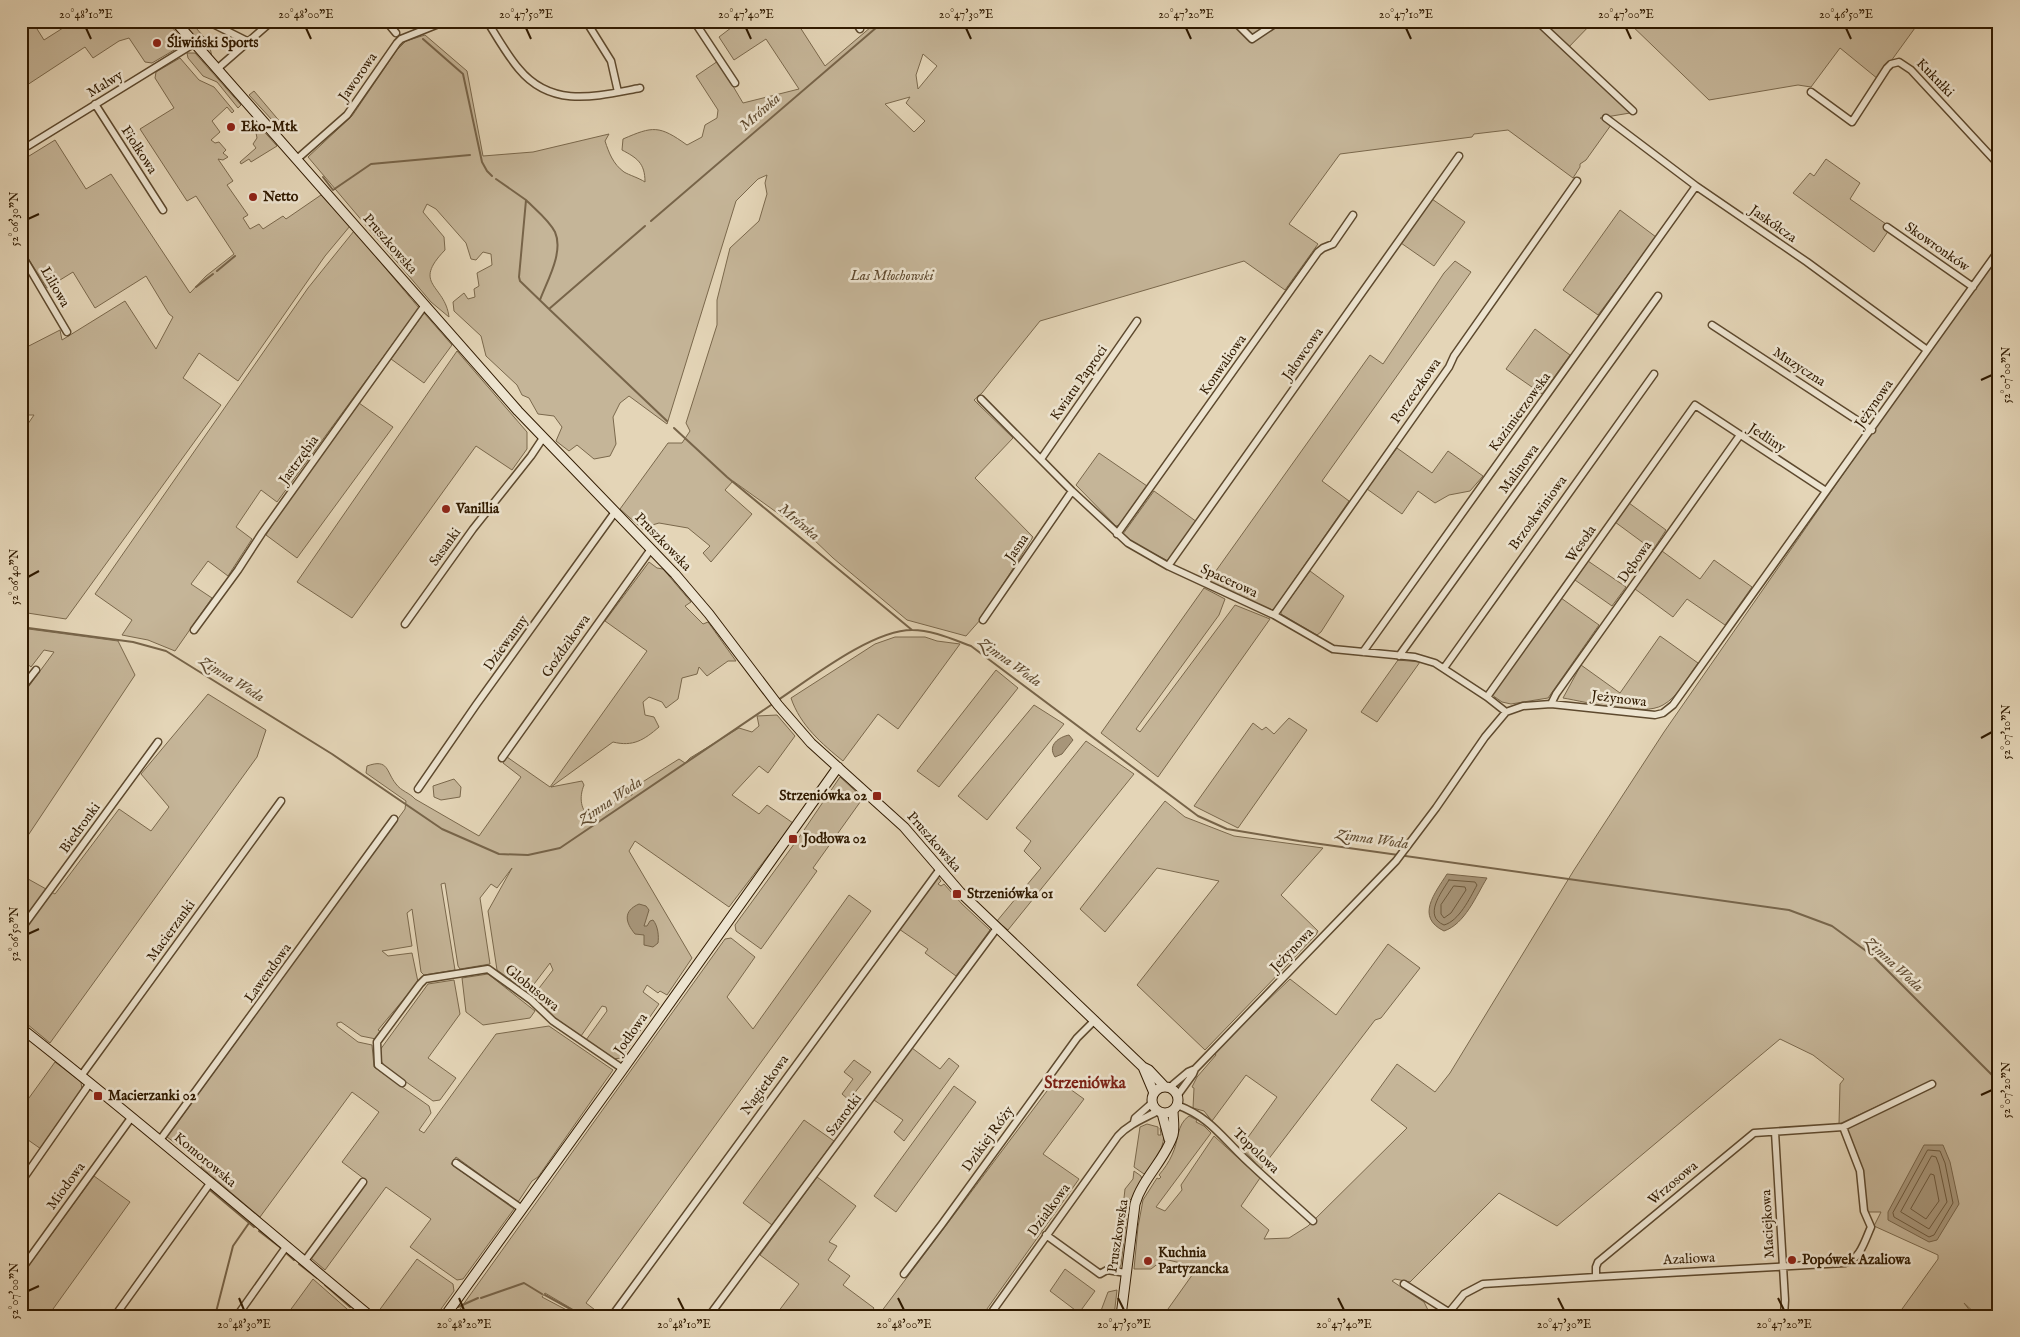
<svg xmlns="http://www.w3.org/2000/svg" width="2020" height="1337" font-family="'IM FELL English',serif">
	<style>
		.green { fill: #c5b598; stroke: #7a684c; fill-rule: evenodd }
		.water { fill: #a79579; stroke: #776449 }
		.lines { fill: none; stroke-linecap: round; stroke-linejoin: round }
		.shore { stroke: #6c583c; stroke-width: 1 }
		.stream { stroke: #776449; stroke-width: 2 }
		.street-casing { stroke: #5d492e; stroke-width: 9 }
		.secondary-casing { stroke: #301a00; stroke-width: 11 }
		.street { stroke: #ede4d0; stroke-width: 6 }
		.secondary { stroke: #ede4d0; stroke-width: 9 }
		.ticks { fill: none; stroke: #301a00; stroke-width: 2 }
		.poi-dot { fill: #8f2418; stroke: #ede4d0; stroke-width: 2 }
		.labels { text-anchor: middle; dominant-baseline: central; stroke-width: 5; stroke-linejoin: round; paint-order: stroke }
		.poi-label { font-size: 14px; font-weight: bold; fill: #301a00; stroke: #ede4d0; text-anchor: start }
		.street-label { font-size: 14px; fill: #301a00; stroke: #ede4d0 }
		.park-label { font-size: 14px; font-style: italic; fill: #5d482e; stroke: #ede4d0 }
		.water-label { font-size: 15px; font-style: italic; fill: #604b30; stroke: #ede4d0 }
		.quarter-label { font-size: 16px; font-weight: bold; fill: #7a1f14; stroke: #ede4d0 }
		.neatline { fill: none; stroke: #301a00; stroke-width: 2 }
		.ticks-label { font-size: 12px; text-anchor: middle; fill: #301a00 }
	</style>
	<rect width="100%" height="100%" fill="#e4d5b7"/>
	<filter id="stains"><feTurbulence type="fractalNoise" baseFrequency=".004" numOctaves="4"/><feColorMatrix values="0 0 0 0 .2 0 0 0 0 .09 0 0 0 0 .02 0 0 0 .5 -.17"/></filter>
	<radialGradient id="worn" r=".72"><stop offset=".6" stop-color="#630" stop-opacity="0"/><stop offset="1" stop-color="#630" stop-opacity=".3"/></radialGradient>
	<path class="green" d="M21 21H32L44 40 74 21H166L182 38 181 46 152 63 145 62 129 38 119 41 93 58 85 47 21 89Z
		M181 21H190L209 43 212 57Z
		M740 21H796L825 66 878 21H1594L1565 51 1630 113 1600 118 1611 125 1586 160 1580 164V167L1573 178 1508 130 1474 134 1472 137 1340 154 1289 224 1318 244 1285 290 1244 261 1040 321 982 393 974 400 1013 438 975 478 1033 537 981 619 966 636 907 620 833 558 811 537 733 481 725 490 752 514 711 562 703 553 710 546 688 528 659 523 649 526 647 533 620 509 668 443H682L690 431 686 423 717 325V300L730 248 759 221 767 194 765 183 767 175 758 179 736 201 667 424 629 396 620 403 613 417 616 444 610 456 594 459 577 445 569 451 556 441 562 427 554 416 538 414 529 398 522 395 517 385 486 356 481 336 454 311 453 302 464 293 468 299 475 297 474 289 479 286 477 273 492 265 491 254 483 252 476 260 471 259 466 243 436 209 427 204 423 212 444 237 445 250C411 285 445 284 449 317L431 302 308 157 352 116 397 50 406 41 425 35 467 71 483 156 533 152 609 134 605 141C609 153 613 164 624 172 629 175 639 178 645 182 645 163 637 158 622 150L623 139C653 126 659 125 687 145L702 137 705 125 717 118 718 110 696 76 718 61 743 103 799 89 766 39 734 60 719 37ZM923 54 937 66 918 89 916 75ZM910 97 906 103 925 121 914 132 885 104Z
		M1627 21H1920L1878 79 1840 48 1811 87 1798 85 1709 100Z
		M187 53H195L241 105 238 108 217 82 203 76 188 58Z
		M180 58 199 80 214 87 234 111 232 113 227 107 212 121 220 132 211 140 215 143 219 142 226 150 223 153 228 157 223 160 218 159 233 181 227 185 248 215 243 218 250 229 259 224 263 229 283 216 286 219 321 195 350 226 325 256 238 381 199 353 183 378 221 405 66 619 21 612V434L34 415H21V350L60 330 62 340 125 301 156 349 173 317 169 314 146 276 95 308 73 272 47 288 21 247V161L55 140 86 189 111 174 190 293 206 276 234 254 196 196 187 201 140 129 174 108 155 78 156 72Z
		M254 91 287 130 284 133 249 95Z
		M259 126 277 146 251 162 249 159 241 164 240 162 256 148 253 144 257 138 255 128Z
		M1826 159 1860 183 1850 199 1886 224 1885 227 1889 230 1874 252 1793 193 1810 173 1814 176Z
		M1432 199 1465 222 1434 266 1401 243Z
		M1620 210 1656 237 1598 315 1563 290Z
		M354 231 419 308 277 502 261 490 236 527 252 539 228 576 208 561 191 584 212 598 175 651 148 640 122 635 132 620 95 594 308 288Z
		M1999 255V1316H1978L1964 1303 1974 1316H1897L1938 1259V1255L1874 1226 1881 1212H1867L1848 1132 1849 1127 1932 1081 1839 1124 1840 1084 1844 1079 1813 1055 1780 1039 1557 1226 1499 1193 1410 1282 1395 1279 1392 1281 1424 1302 1431 1316H1163L1195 1271 1189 1265 1164 1259 1151 1269H1134L1138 1227 1143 1200 1157 1178 1159 1179 1161 1177 1159 1175C1164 1169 1169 1162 1172 1155 1179 1141 1176 1125 1189 1116L1197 1120 1196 1122 1204 1126 1211 1133 1156 1207 1165 1211 1182 1190 1181 1185 1214 1136 1260 1178 1241 1206 1269 1230 1264 1239 1289 1238 1308 1226 1407 1128 1371 1100 1397 1064 1435 1092 1450 1073 1574 870 1664 732 1928 352Z
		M1455 261 1471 272 1322 481 1349 501 1274 609 1270 611 1208 582 1370 355 1383 364 1444 273Z
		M424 313 452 345 424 383 391 359Z
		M1535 329 1570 355 1542 394 1506 369Z
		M457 351 527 432V449L512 470 476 446 352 618 297 582Z
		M359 403 393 427 297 558 266 535 283 508Z
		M1397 448 1432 473 1448 451 1483 476 1470 491 1449 495 1435 503 1418 491 1402 514 1367 489Z
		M1099 453 1147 486 1119 525 1116 526 1076 485Z
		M1154 491 1197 522 1168 561 1128 540 1123 534Z
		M1629 503 1666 530 1653 550 1615 522Z
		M1662 551 1700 579 1714 560 1752 587 1725 625 1687 599 1673 617 1635 589Z
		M1588 561 1626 587 1612 606 1575 580Z
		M649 562 657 568 663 569 691 602 685 606 703 624 708 622 736 661H728L707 676 699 667 697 674 682 678 678 699 666 708 662 702 649 697 643 702 645 715 654 717 659 727C644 740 633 747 613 742L551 787 582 781 584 785C579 797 580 811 592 819L609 810 618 796 623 798 632 795 633 788 679 759 685 763 690 758 739 728 752 732 759 726 757 716 777 715 795 736 768 773 759 766 732 795 759 814 767 805 793 823 729 907 635 841 629 851 692 958 667 995 660 991 658 993 647 985 643 992 659 1004 621 1058 613 1059 586 1040 607 1011 606 1007 602 1006 581 1036 555 1018 533 996 553 970 550 963 528 992 497 970 488 911 512 868 497 888 491 884 480 898 490 964 460 969 458 966 445 883 441 884 455 970 424 975 421 972 412 909 407 913 412 946 382 951 388 956 412 953 418 982 378 1030 381 1032 376 1039 361 1036 341 1022 337 1023V1026L358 1042 372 1045 374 1067 429 1106 431 1113 419 1130 424 1133 496 1034 549 1026 613 1070 538 1177 532 1181 518 1202 456 1157 451 1164 514 1209 463 1279 457 1280 410 1247 431 1219 386 1187 325 1270 311 1258 367 1181 342 1162 379 1112 352 1092 260 1217 201 1167 207 1158 203 1163 167 1137 405 809 406 801 366 773 367 766C389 758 386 772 396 784 401 791 410 793 415 799L479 836 521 777 503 763 507 757 550 787 647 651 605 621Z
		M1310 571 1344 596 1321 632 1317 635 1281 614V611Z
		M1204 588 1225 599 1219 615 1136 729 1140 732 1235 605 1270 619 1158 777 1101 733Z
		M1561 598 1599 625 1548 698 1511 704 1502 702 1492 695Z
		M21 628 118 641 135 675 21 846V697L54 652 44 650 31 667 21 659Z
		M1660 636 1698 663C1688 676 1678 697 1663 705 1643 717 1587 702 1563 698L1581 665 1620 693Z
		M895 637H925L937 641 960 644 898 729 878 714 843 761C822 744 800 725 791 698L875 644Z
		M1398 660 1420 662 1377 722 1361 712Z
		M996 670 1018 688 939 787 917 771Z
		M208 694 266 730 257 757 50 1043 21 1019V875L55 894 119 809 151 831 169 807 141 774Z
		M1034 705 1064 724 987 820 958 796Z
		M1289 718 1307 730 1238 828 1194 806 1253 723 1262 730 1266 727 1274 734Z
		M1086 741 1134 774 1008 930 997 921 1041 868 1024 851 1031 841 1016 828Z
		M840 777 863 798 813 868 817 871 761 949 736 931 735 925 800 836Z
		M454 779 461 787 460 797 441 800 434 797 433 786Z
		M1165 801 1185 817 1234 836 1323 848 1281 895 1318 931 1316 935 1205 1050 1137 985 1219 881 1157 868 1105 932 1080 909Z
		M938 877 941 881 938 884 941 886 944 884 962 904 990 930 956 976 925 953 928 949 899 929Z
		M849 895 871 911 586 1303 603 1316H584L545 1293 542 1297 578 1316H455L725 939 731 938 755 957 727 997 753 1029Z
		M1388 944 1420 968 1381 1018 1375 1020 1261 1169 1241 1147 1277 1097 1246 1075 1212 1121 1204 1111 1193 1108 1194 1088 1192 1087 1197 1077 1216 1055 1214 1052 1290 979 1336 1015Z
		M488 974 535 1011 530 1018 483 1025 466 1012 462 978Z
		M454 980 460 1014 428 1058 456 1078 440 1100 433 1101 385 1067 380 1059V1050L428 984Z
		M912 1048 940 1069 949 1058 959 1066 904 1141 894 1132 903 1120 874 1100Z
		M854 1060 871 1072 849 1100 842 1094 853 1079 844 1072Z
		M55 1062 81 1082 82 1090 41 1149 21 1135V1109Z
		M1056 1079 1084 1099 1043 1154 1079 1179 982 1316H878Z
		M954 1086 976 1102 896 1212 874 1196Z
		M804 1120 834 1141 772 1225 743 1203Z
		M1147 1124 1158 1127V1135H1161L1160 1128 1164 1129C1165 1146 1157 1162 1144 1174L1134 1167 1140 1127Z
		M1134 1171 1141 1176 1142 1180 1132 1200 1129 1199 1121 1265 1119 1269H1116L1125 1189 1133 1179Z
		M94 1176 130 1202 48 1316H21V1276Z
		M817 1177 856 1206 829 1242 837 1246 828 1260 850 1276 843 1285 874 1308 868 1316H775L799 1284 760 1255Z
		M417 1259 453 1284 454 1291 436 1316H382L378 1312Z
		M1065 1269 1095 1291 1079 1313 1050 1291Z
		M313 1279 355 1316H286Z
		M1117 1290 1114 1316H1099L1108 1292Z"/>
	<path class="water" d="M1069 735 1073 740 1062 754 1055 757C1047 745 1059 737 1069 735Z
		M1447 874 1487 878C1476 896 1465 924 1444 931 1415 917 1435 893 1447 874Z
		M639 904 646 906 649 910 644 926H647L650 921 653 920C658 926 659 936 658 943L653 947 644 945V935L635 934C625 922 623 911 639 904Z
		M1924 1145H1943L1950 1162 1959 1204 1937 1240 1929 1242 1888 1220V1212Z"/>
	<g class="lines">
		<path class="shore" d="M1449 880 1475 882 1477 885C1470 898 1459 921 1444 925 1423 916 1441 893 1449 880Z
			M1454 886 1465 887 1466 890 1451 913 1444 918 1441 914V905Z
			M1928 1150 1940 1151 1945 1163 1953 1203 1934 1235 1929 1237 1894 1217 1893 1213Z
			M1932 1156 1936 1157 1939 1165 1947 1202 1929 1229 1901 1212Z
			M1931 1174 1934 1175 1939 1201 1926 1219 1911 1209Z"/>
		<path class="stream" d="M423 39 463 74 482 162 487 171 492 176
			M323 177 333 190 371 164 470 155
			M496 179 526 200 519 277 520 281 549 309
			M526 200C536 210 549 220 555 232 564 252 547 281 540 300
			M651 221 884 21
			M645 226 549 309 667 421
			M217 271 235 256
			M196 287 213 274
			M674 428 727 477 912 630
			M21 627 133 642 166 651 332 754 442 829 499 854 528 855 560 848 774 703
			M778 700C811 678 872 630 912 630 932 630 952 639 971 646L1198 816 1227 829 1299 841 1789 910 1832 926 1873 956 1999 1082
			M210 1190 254 1227
			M259 1231 281 1248
			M285 1252 294 1260
			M299 1264 317 1278
			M325 1285 350 1307
			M545 1295 583 1316
			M481 1298 524 1283 542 1294
			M458 1307 478 1298
			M356 1311 361 1316
			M215 1316 233 1246 249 1223
			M452 1316 453 1315"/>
		<defs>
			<path id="street" d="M207 21 249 42
				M386 21 396 33
				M487 21C497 37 507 55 519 69 552 109 597 96 640 88
				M586 21 611 61 618 92
				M694 21 735 83
				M855 21 860 29
				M1234 21 1252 39 1279 21
				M1537 21 1633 111
				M217 69 272 21
				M1811 92 1852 122 1887 68 1891 64 1899 62 1911 70 1999 165
				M95 104 163 210
				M1606 118 1696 186 1807 262 1927 350
				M28 146 195 43
				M297 159 347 115 397 43 401 39 446 21
				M1887 227 1973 287
				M21 254 67 332
				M1712 325 1872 430
				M981 399 1072 491 1128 543 1168 566 1274 615 1333 649 1415 657 1435 663 1487 697 1506 712
				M1041 459 1137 321
				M1117 534 1318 252 1323 248 1333 244 1353 215
				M1168 566 1459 156
				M1274 615 1449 367 1454 356 1577 181
				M983 620 1072 491
				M405 624 473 529 531 456 543 438
				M194 630 238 570 262 533 425 305
				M1363 652 1696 186
				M1399 656 1658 296
				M1444 668 1654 374
				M21 689 36 670
				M1487 697 1695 405 1826 491
				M1551 704 1556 694 1740 435
				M502 758 651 549
				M418 789 476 705 615 512
				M21 929 158 742
				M81 1076 281 801
				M402 1083 378 1065 377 1042 420 984 425 979 488 969 531 1000 553 1021 623 1069
				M1169 1088 1188 1072 1195 1069 1396 861 1436 808 1485 737 1506 712 1523 706 1551 704 1655 715 1663 713 1673 705 1999 250
				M1177 1096 1193 1074 1195 1069
				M1177 1105C1209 1117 1220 1135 1244 1158 1266 1179 1290 1200 1313 1221
				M1134 1122 1135 1118 1152 1103
				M1775 1132 1785 1300 1784 1316
				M160 1140 394 819
				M456 1163 522 1209
				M21 1182 90 1083
				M1046 1235 1100 1274 1107 1270 1126 1273
				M304 1262 363 1182
				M21 1270 131 1118
				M904 1274 942 1224 1077 1038 1095 1020
				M1596 1277 1845 1263C1860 1260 1865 1240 1871 1227L1864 1211 1860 1171 1843 1127
				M1404 1284 1455 1316
				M117 1313 211 1182
				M237 1316 286 1247
				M612 1316 940 869
				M709 1316 997 928
				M989 1316 1118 1136C1129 1124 1143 1119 1158 1111
				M1446 1316 1464 1294 1483 1284 1596 1277V1267L1598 1262 1754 1133 1843 1127 1932 1084"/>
			<path id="secondary" d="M175 21 518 411 675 574 709 614 778 705 811 743 904 827 960 892 1143 1067 1149 1070 1165 1087
				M21 1028C140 1121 254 1220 370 1316
				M1143 1067 1154 1093
				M1152 1100a13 13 0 1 1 26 0a13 13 0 1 1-26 0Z
				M1162 1113 1169 1139
				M445 1316 623 1069 838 767
				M1121 1316 1135 1204C1142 1179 1165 1160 1173 1135 1175 1128 1173 1118 1173 1110"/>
		</defs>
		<use href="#street" class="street-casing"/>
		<use href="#secondary" class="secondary-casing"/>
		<use href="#street" class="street"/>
		<use href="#secondary" class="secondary"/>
	</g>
	<path class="ticks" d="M86 28 91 39M306 28 311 39M526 28 531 39M746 28 751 39M966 28 971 39M1186 28 1191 39M1406 28 1411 39M1626 28 1631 39M1846 28 1851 39M28 219 39 214M1981 380 1992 375M28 577 39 571M1981 738 1992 732M28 934 39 929M1981 1095 1992 1090M28 1291 39 1286M239 1298 244 1310M459 1298 464 1310M678 1298 684 1310M898 1298 904 1310M1118 1298 1124 1310M1338 1298 1344 1310M1558 1298 1564 1310M1778 1298 1784 1310"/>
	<g class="poi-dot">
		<circle cx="157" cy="43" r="5"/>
		<circle cx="231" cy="127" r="5"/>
		<circle cx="253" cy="197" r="5"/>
		<circle cx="446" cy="509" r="5"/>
		<rect x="872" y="791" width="10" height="10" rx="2.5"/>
		<rect x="788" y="834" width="10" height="10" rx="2.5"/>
		<rect x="952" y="889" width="10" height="10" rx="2.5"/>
		<rect x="93" y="1091" width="10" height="10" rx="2.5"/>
		<circle cx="1792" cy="1260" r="5"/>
		<circle cx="1148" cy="1261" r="5"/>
	</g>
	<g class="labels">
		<g class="poi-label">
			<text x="167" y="43">Śliwiński Sports</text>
			<text x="241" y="127">Eko-Mtk</text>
			<text x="263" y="197">Netto</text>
			<text x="456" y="509">Vanillia</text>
			<text x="867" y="796" text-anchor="end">Strzeniówka 02</text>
			<text x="803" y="839">Jodłowa 02</text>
			<text x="967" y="894">Strzeniówka 01</text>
			<text x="108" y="1096">Macierzanki 02</text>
			<text x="1158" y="1253">Kuchnia<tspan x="1158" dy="16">Partyzancka</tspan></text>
			<text x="1802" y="1260">Popówek Azaliowa</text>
		</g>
		<g class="street-label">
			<text transform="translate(358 77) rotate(-55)">Jaworowa</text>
			<text transform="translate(1935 78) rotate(46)">Kukułki</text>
			<text transform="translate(105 84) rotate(-31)">Malwy</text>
			<text transform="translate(139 150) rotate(57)">Fiołkowa</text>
			<text transform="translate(1773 224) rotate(35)">Jaskółcza</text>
			<text transform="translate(390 244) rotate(49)">Pruszkowska</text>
			<text transform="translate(1937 247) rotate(35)">Skowronków</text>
			<text transform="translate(55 287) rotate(60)">Liliowa</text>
			<text transform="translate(1303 354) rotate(-55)">Jałowcowa</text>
			<text transform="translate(1223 365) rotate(-55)">Konwaliowa</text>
			<text transform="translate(1799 367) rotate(33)">Muzyczna</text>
			<text transform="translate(1079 383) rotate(-55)">Kwiatu Paproci</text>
			<text transform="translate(1416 391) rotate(-55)">Porzeczkowa</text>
			<text transform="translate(1874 404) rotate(-55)">Jeżynowa</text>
			<text transform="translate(1520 412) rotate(-54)">Kazimierzowska</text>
			<text transform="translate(1767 438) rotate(33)">Jedliny</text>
			<text transform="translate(299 460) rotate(-54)">Jastrzębia</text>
			<text transform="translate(1519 469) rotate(-54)">Malinowa</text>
			<text transform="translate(1538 513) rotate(-54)">Brzoskwiniowa</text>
			<text transform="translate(663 542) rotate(46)">Pruszkowska</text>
			<text transform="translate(1581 544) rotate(-55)">Wesoła</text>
			<text transform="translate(445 547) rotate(-54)">Sasanki</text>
			<text transform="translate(1017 548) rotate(-55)">Jasna</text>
			<text transform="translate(1635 562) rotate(-55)">Dębowa</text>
			<text transform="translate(1229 581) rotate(25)">Spacerowa</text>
			<text transform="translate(506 643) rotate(-54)">Dziewanny</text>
			<text transform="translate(566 646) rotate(-55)">Goździkowa</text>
			<text transform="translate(1619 699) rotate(7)">Jeżynowa</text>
			<text transform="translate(80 828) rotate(-54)">Biedronki</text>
			<text transform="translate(934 842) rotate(49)">Pruszkowska</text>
			<text transform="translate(171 931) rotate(-54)">Macierzanki</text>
			<text transform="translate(1292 950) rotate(-46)">Jeżynowa</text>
			<text transform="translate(268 973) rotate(-54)">Lawendowa</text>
			<text transform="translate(532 988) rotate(39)">Globusowa</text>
			<text transform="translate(631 1034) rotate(-55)">Jodłowa</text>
			<text transform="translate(765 1085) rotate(-54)">Nagietkowa</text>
			<text transform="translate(844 1115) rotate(-53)">Szarotki</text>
			<text transform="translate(988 1139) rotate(-54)">Dzikiej Róży</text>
			<text transform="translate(1256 1151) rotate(44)">Topolowa</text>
			<text transform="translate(205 1160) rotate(40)">Komorowska</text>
			<text transform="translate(1673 1183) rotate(-40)">Wrzosowa</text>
			<text transform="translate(66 1186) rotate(-54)">Miodowa</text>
			<text transform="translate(1049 1210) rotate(-54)">Działkowa</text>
			<text transform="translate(1768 1224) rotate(-93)">Maciejkowa</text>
			<text transform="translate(1118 1236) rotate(-81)">Pruszkowska</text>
			<text transform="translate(1689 1259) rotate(-3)">Azaliowa</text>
		</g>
		<g class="park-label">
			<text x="892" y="276">Las Młochowski</text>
		</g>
		<g class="water-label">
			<text transform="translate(760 112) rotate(-41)">Mrówka</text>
			<text transform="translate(799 522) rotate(40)">Mrówka</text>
			<text transform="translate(1010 662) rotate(36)">Zimna Woda</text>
			<text transform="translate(232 679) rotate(32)">Zimna Woda</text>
			<text transform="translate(610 801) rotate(-34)">Zimna Woda</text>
			<text transform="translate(1372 839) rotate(8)">Zimna Woda</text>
			<text transform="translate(1894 964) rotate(43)">Zimna Woda</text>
		</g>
		<g class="quarter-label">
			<text x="1085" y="1084">Strzeniówka</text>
		</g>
	</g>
	<rect width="2020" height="1337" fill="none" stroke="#e4d5b7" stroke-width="55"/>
	<rect x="28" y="28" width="1964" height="1282" class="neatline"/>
	<g class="ticks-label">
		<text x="86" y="18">20°48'10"E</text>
		<text x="306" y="18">20°48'00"E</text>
		<text x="526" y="18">20°47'50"E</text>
		<text x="746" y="18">20°47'40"E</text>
		<text x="966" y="18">20°47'30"E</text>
		<text x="1186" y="18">20°47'20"E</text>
		<text x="1406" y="18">20°47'10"E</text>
		<text x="1626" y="18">20°47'00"E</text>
		<text x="1846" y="18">20°46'50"E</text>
		<text transform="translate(14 219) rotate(-90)" y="4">52°06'30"N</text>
		<text transform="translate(2006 375) rotate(-90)" y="4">52°07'00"N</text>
		<text transform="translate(14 577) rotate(-90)" y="4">52°06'40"N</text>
		<text transform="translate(2006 732) rotate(-90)" y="4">52°07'10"N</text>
		<text transform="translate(14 934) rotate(-90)" y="4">52°06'50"N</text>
		<text transform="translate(2006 1090) rotate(-90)" y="4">52°07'20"N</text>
		<text transform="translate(14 1291) rotate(-90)" y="4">52°07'00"N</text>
		<text x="244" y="1328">20°48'30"E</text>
		<text x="464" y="1328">20°48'20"E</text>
		<text x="684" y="1328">20°48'10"E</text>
		<text x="904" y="1328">20°48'00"E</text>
		<text x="1124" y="1328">20°47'50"E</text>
		<text x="1344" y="1328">20°47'40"E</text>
		<text x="1564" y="1328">20°47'30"E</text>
		<text x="1784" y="1328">20°47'20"E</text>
	</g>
	<rect width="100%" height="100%" filter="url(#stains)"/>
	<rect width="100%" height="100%" fill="url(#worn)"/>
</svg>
